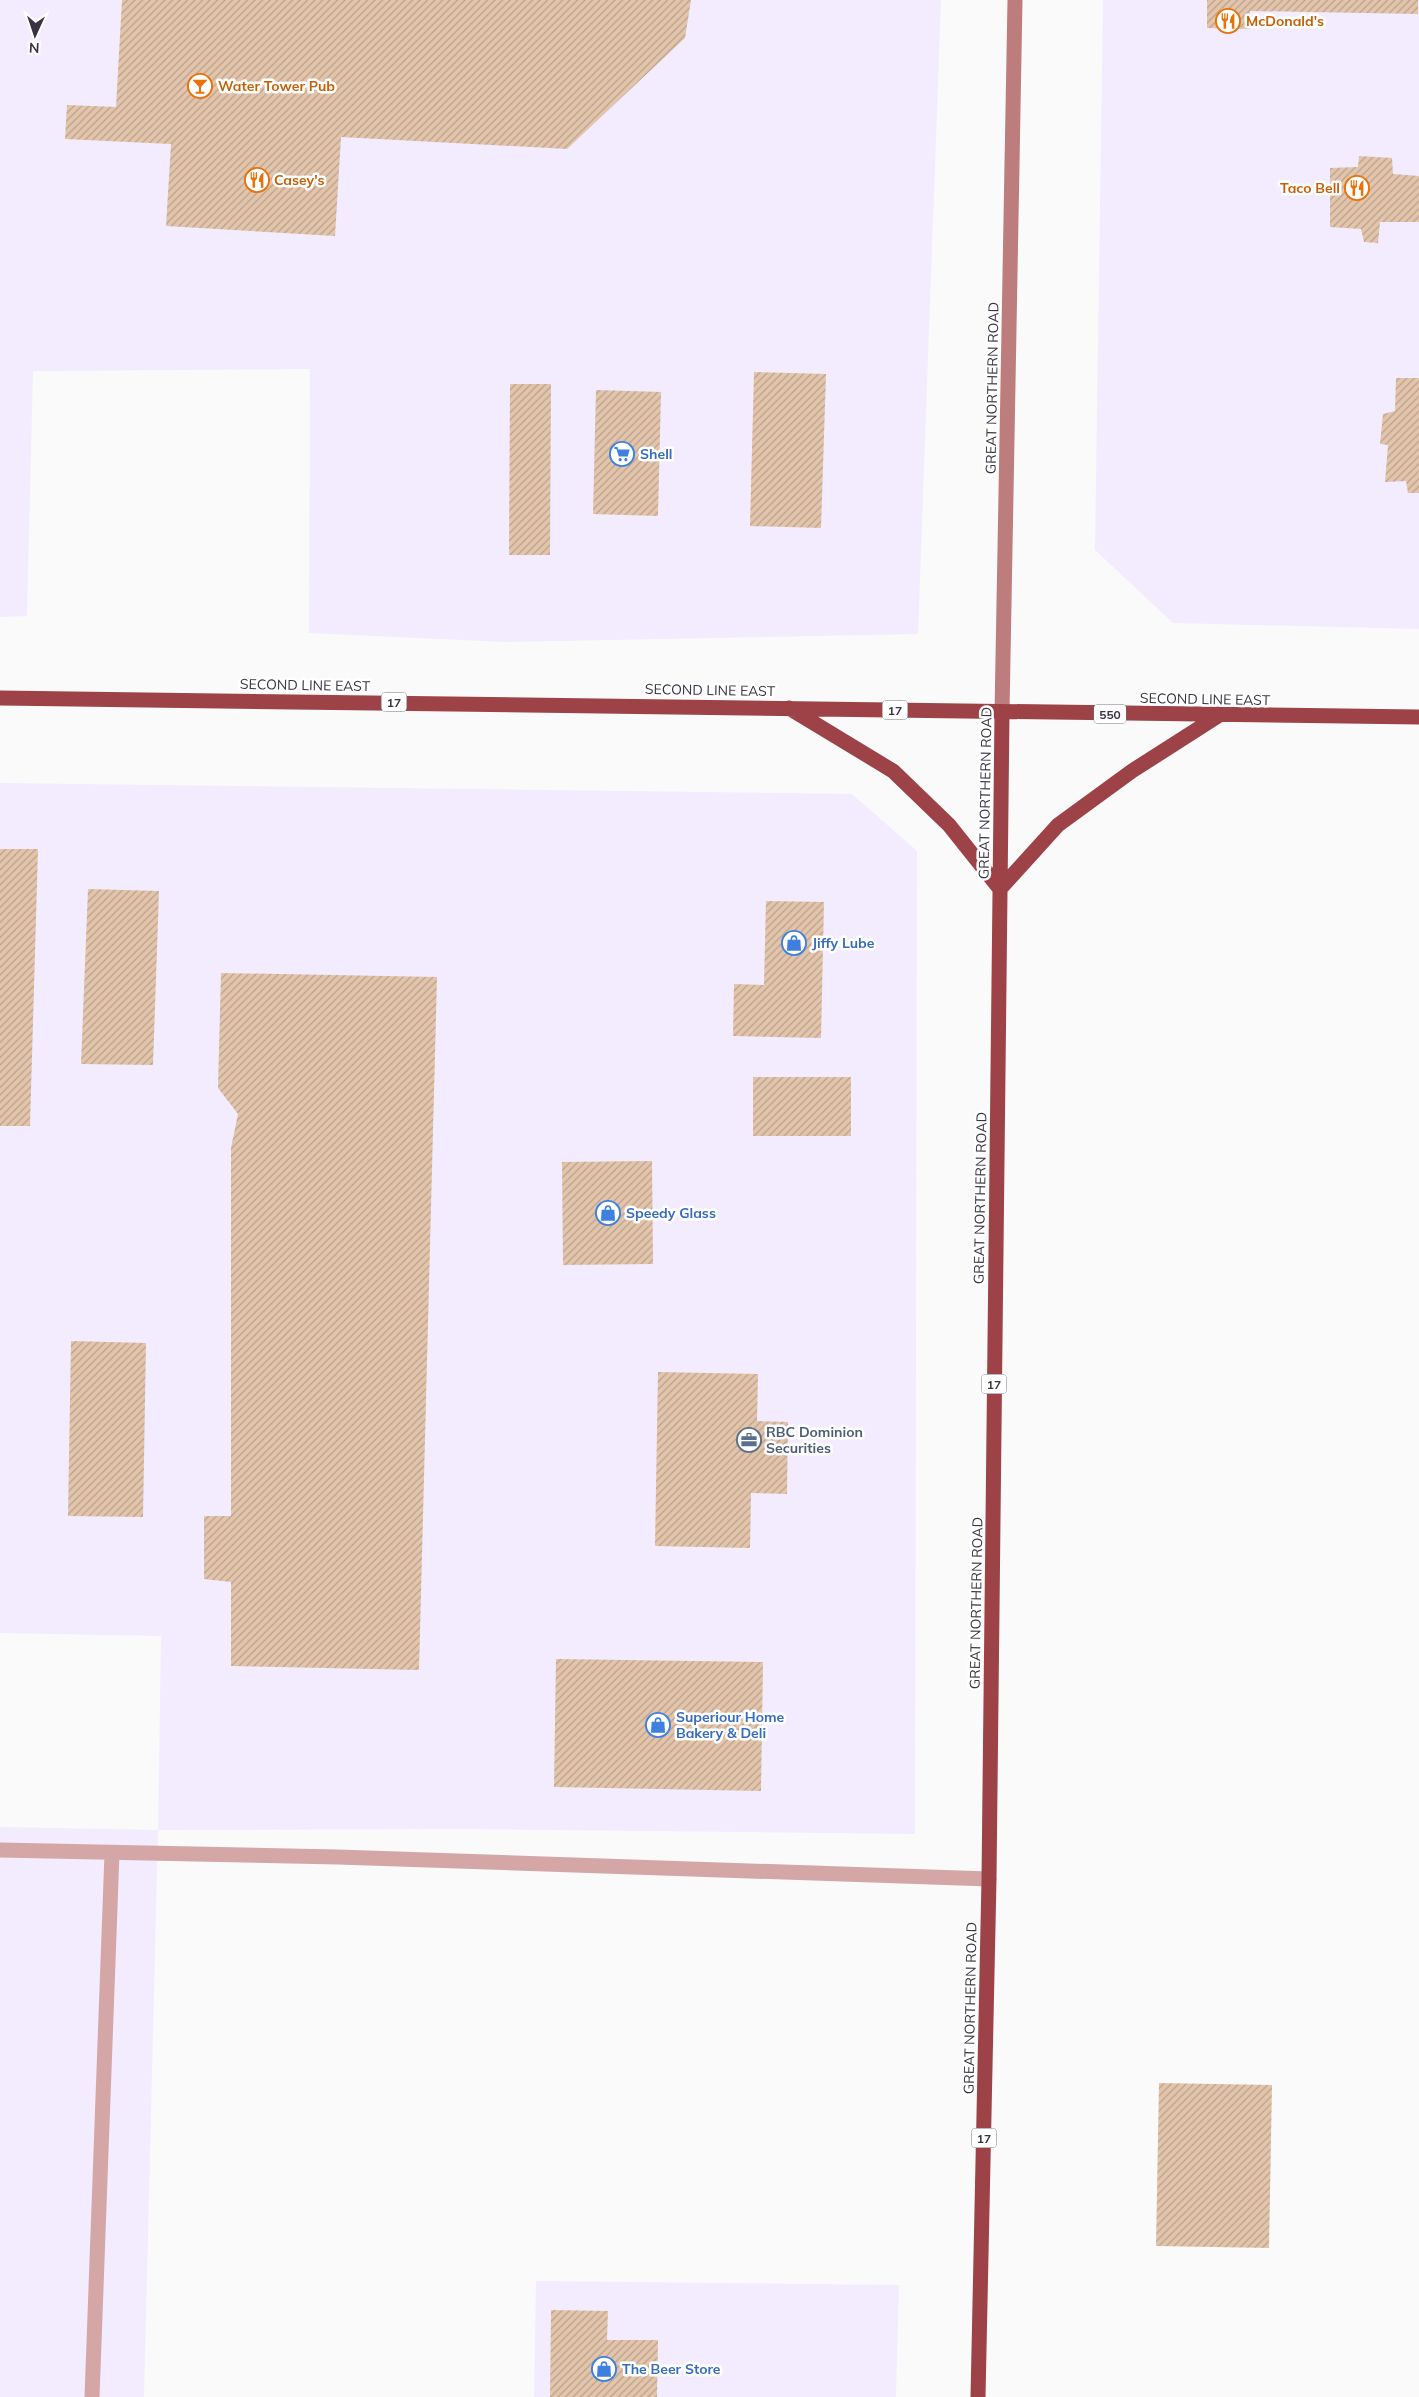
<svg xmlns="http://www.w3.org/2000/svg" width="1419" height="2397" font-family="Mulish,sans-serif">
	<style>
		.commercial { fill: #f2ecfe }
		.building { fill: url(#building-hatch) }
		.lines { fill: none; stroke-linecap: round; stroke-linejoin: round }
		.lane { stroke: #d4a6a6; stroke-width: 15 }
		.secondary { stroke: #be7d7d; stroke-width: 15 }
		.highway { stroke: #9d4348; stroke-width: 15 }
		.labels { text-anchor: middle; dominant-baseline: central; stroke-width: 5; stroke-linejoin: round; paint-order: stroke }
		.shield { fill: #fff; stroke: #75717b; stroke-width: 1 }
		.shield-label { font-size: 12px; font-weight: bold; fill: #3a3442 }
		.food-label { font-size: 14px; font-weight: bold; fill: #c56008; stroke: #fff; text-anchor: start }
		.street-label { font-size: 14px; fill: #3a3442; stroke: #fff }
		.shop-label { font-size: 14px; font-weight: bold; fill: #366cbe; stroke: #fff; text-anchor: start }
		.service-label { font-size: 14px; font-weight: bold; fill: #4e5e75; stroke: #fff; text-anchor: start }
	</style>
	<defs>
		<pattern id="building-hatch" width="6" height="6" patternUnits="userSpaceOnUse" patternTransform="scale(1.25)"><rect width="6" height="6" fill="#e3c5ab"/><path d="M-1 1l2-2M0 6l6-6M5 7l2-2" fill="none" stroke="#b9a18d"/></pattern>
	</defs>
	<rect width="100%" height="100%" fill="#fafafa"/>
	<path class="commercial" d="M0 0H941L918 634 506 642 309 633 310 369 33 371 27 616 0 617Z
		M1103 0H1419V629L1173 623 1095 550Z
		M0 783 852 794 917 851 915 1834 460 1829 158 1830 144 2397H0V1827L158 1830 161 1636 0 1633Z
		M536 2281 899 2285 896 2397H534Z"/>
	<path class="building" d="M122 0H691L685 38 567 149 341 137 335 236 166 226 171 144 65 139 67 105 116 107Z
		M1207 0H1418V14L1250 11V29L1207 28Z
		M1359 156 1392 158 1393 174 1419 176V222H1380L1378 243 1364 242 1361 229 1330 227V168L1358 167Z
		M754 372 826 374 821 528 750 526Z
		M1396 378H1419V493H1408L1406 481 1385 482 1388 445 1380 444 1383 414 1395 411Z
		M510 384H551L550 555H509Z
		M596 390 661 392 658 516 593 514Z
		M0 849H38L30 1126H0Z
		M88 889 159 891 153 1065 81 1064Z
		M766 901 824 902 821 1038 733 1036 734 984 764 985Z
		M221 973 437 977 419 1670 231 1666V1582L204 1579V1516H231V1148L238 1114 218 1088Z
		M753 1077H851V1136H753Z
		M652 1161 653 1264 563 1265 562 1162Z
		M71 1341 146 1343 143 1517 68 1516Z
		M658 1372 758 1374 757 1421 788 1422 787 1494 751 1493 750 1548 655 1546Z
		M556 1659 763 1662 761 1791 554 1787Z
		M1159 2083 1272 2085 1269 2248 1156 2246Z
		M551 2310 608 2311 607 2340H658L657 2397H550Z"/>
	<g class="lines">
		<path class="lane" d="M0 1850 338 1857 989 1879
			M92 2397 112 1853"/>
		<path class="secondary" d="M1002 713 1015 0"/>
		<path class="highway" d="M0 698 1419 717
			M789 708 893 771 949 825 1000 889
			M1000 889 1058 825 1132 771 1218 716
			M978 2397 989 1879 1002 713"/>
	</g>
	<defs>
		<symbol id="restaurant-ring" viewBox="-11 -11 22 22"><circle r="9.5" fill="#fff" stroke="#e8710a" stroke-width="1.5"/><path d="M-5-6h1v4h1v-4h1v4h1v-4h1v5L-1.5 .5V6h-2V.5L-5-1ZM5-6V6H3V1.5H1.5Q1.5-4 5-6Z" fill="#e8710a"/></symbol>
		<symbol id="bar-ring" viewBox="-11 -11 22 22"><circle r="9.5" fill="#fff" stroke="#e8710a" stroke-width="1.5"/><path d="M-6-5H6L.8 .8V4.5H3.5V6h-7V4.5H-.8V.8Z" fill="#e8710a"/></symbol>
		<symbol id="supermarket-ring" viewBox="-11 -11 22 22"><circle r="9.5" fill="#fff" stroke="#3f7fe0" stroke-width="1.5"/><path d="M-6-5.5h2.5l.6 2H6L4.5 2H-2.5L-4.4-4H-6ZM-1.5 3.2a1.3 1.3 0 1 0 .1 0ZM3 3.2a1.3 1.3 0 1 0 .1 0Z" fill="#3f7fe0"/></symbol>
		<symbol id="shop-ring" viewBox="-11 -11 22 22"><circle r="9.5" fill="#fff" stroke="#3f7fe0" stroke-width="1.5"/><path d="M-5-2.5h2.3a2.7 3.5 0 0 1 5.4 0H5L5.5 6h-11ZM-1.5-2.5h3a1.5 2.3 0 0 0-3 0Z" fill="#3f7fe0"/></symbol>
		<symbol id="office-ring" viewBox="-11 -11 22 22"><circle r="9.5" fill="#fff" stroke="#5c6f8a" stroke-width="1.5"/><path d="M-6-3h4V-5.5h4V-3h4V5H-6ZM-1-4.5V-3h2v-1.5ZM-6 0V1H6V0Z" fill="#5c6f8a"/></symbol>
	</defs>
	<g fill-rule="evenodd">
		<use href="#restaurant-ring" x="1214" y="7" width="28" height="28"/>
		<use href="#bar-ring" x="186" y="72" width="28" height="28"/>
		<use href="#restaurant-ring" x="243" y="166" width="28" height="28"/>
		<use href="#restaurant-ring" x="1343" y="174" width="28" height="28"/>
		<use href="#supermarket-ring" x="608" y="440" width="28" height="28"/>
		<use href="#shop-ring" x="780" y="929" width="28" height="28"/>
		<use href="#shop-ring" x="594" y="1199" width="28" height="28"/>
		<use href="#office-ring" x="735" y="1426" width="28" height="28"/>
		<use href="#shop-ring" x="644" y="1711" width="28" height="28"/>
		<use href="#shop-ring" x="590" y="2355" width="28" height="28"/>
	</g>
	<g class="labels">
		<g class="shield">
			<rect x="381.5" y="692.5" width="25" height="19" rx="4"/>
			<rect x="882.5" y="700.5" width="25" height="19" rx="4"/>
			<rect x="1094" y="704.5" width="32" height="19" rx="4"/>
			<rect x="981.5" y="1374.5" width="25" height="19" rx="4"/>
			<rect x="971.5" y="2128.5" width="25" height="19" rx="4"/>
		</g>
		<g class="shield-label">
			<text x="394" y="702">17</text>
			<text x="895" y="710">17</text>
			<text x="1110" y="714">550</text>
			<text x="994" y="1384">17</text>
			<text x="984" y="2138">17</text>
		</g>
		<g class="food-label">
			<text x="1246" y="21">McDonald's</text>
			<text x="218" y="86">Water Tower Pub</text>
			<text x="274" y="180">Casey's</text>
			<text x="1340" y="188" text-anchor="end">Taco Bell</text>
		</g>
		<g class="street-label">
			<text transform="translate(992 388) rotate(-89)">GREAT NORTHERN ROAD</text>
			<text transform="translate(305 685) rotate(1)">SECOND LINE EAST</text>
			<text transform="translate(710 690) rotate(1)">SECOND LINE EAST</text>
			<text transform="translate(1205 699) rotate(1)">SECOND LINE EAST</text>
			<text transform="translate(985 793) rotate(-89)">GREAT NORTHERN ROAD</text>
			<text transform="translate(980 1198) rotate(-89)">GREAT NORTHERN ROAD</text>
			<text transform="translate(976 1603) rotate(-89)">GREAT NORTHERN ROAD</text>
			<text transform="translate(970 2008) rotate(-89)">GREAT NORTHERN ROAD</text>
		</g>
		<g class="shop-label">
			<text x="640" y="454">Shell</text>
			<text x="812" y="943">Jiffy Lube</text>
			<text x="626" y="1213">Speedy Glass</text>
			<text x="676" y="1717">Superiour Home<tspan x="676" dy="16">Bakery &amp; Deli</tspan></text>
			<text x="622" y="2369">The Beer Store</text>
		</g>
		<g class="service-label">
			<text x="766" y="1432">RBC Dominion<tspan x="766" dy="16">Securities</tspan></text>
		</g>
	</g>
	<g transform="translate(35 35) rotate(183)" stroke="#ffffff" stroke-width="4" paint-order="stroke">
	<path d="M0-4L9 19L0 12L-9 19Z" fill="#3a3442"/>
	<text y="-8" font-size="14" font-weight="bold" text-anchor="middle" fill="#3a3442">N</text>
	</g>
</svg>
